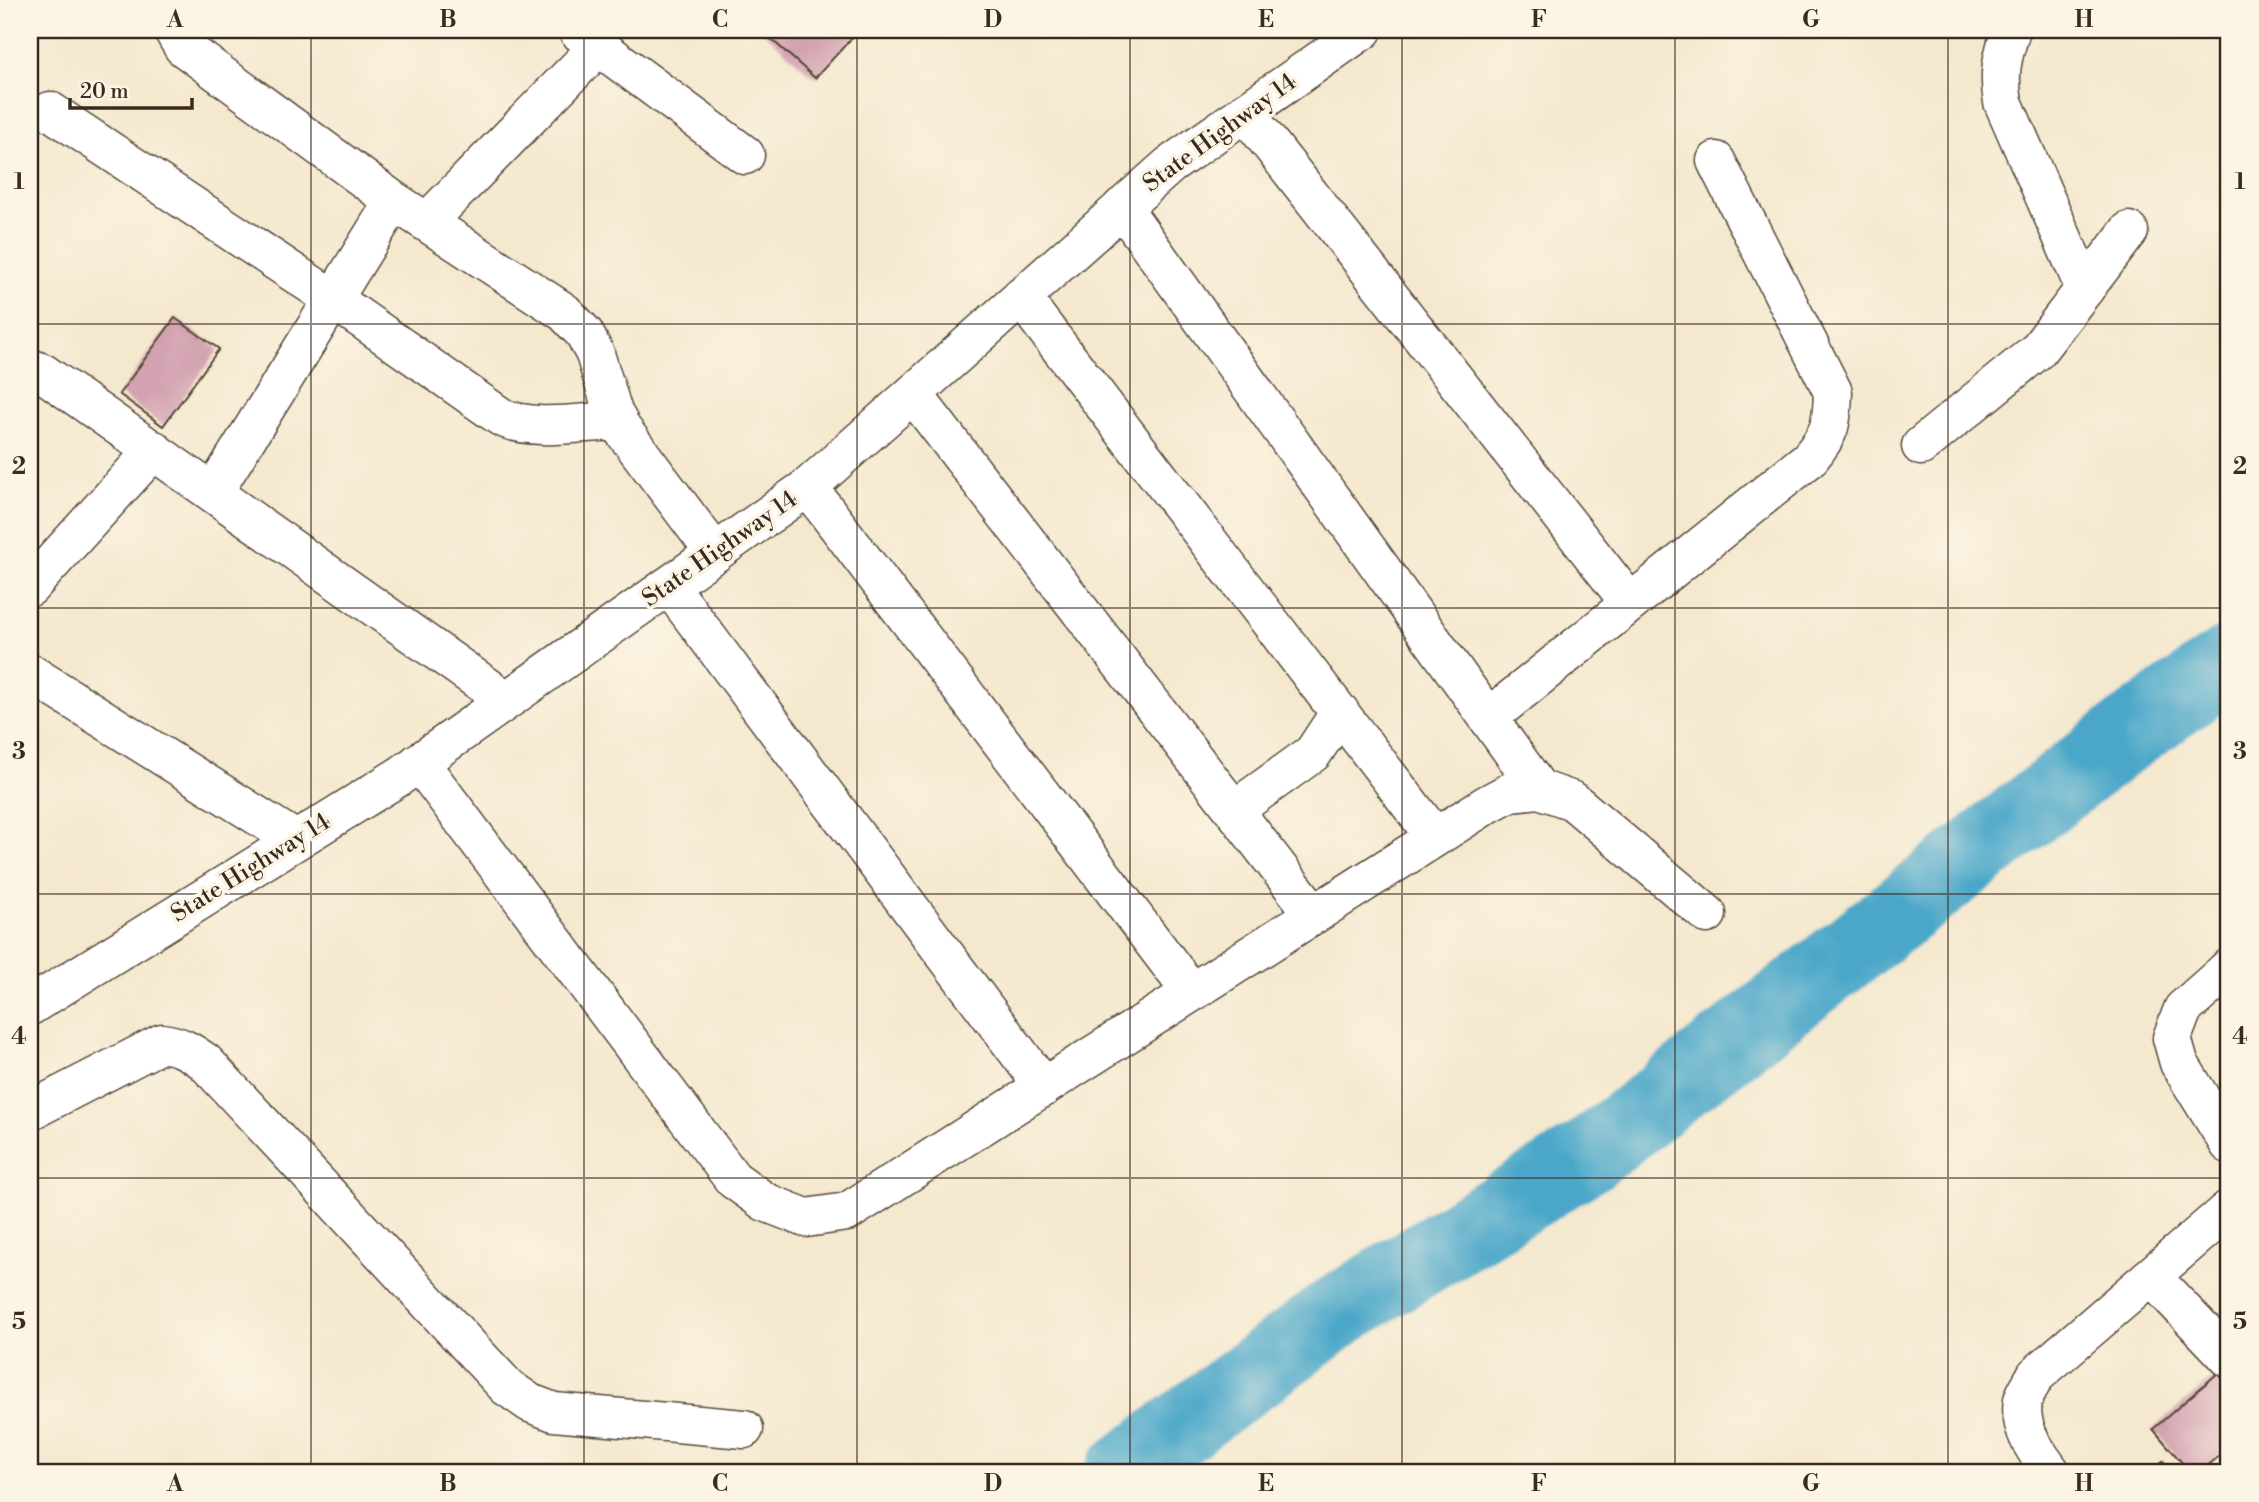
<svg xmlns="http://www.w3.org/2000/svg" width="2259" height="1502" font-family="'Libre Bodoni',serif">
	<style>
		.lines { fill: none; stroke-linecap: round; stroke-linejoin: round }
		.river { stroke: #4ba7c9; stroke-width: 74 }
		.building { fill: #d3a1b0 }
		.minor-casing { stroke: #574638; stroke-width: 41 }
		.primary-casing { stroke: #574638; stroke-width: 41 }
		.minor { stroke: #fff; stroke-width: 38 }
		.primary { stroke: #fff; stroke-width: 38 }
		.grid { fill: none; stroke: #3b2a1e; stroke-width: 2; stroke-opacity: 0.55 }
		.labels { text-anchor: middle; dominant-baseline: central; stroke-width: 7; stroke-linejoin: round; paint-order: stroke }
		.street-label { font-size: 24px; fill: #3b2a1e; stroke: #fcf5e5 }
		.neatline { fill: none; stroke: #3b2a1e; stroke-width: 2.5 }
		.grid-label { font-size: 23px; text-anchor: middle; font-weight: bold; fill: #3b2a1e }
	</style>
	<rect width="100%" height="100%" fill="#fcf5e5"/>
	<filter id="ink" filterUnits="userSpaceOnUse"><feTurbulence type="fractalNoise" baseFrequency=".0143" numOctaves="2"/><feDisplacementMap in="SourceGraphic" scale="14" xChannelSelector="R" yChannelSelector="G"/><feConvolveMatrix kernelMatrix="1 2 1 2 8 2 1 2 1" color-interpolation-filters="sRGB"/></filter>
	<filter id="wash" filterUnits="userSpaceOnUse"><feTurbulence type="fractalNoise" baseFrequency=".00686" numOctaves="4" result="noise"/><feDisplacementMap in="SourceGraphic" scale="28" xChannelSelector="R" yChannelSelector="G"/><feGaussianBlur stdDeviation="1.57" result="paint"/><feColorMatrix in="noise" values="0 0 0 0 0 0 0 0 0 0 0 0 0 0 0 0 0 1.4 0 .05"/><feComposite in="paint" operator="in"/></filter>
	<g filter="url(#wash)">
		<rect width="100%" height="100%" fill="#f4e8ce"/>
		<g class="lines">
			<path class="river" d="M1122 1472 1337 1312 1588 1156 2119 741 2229 663"/>
		</g>
		<g id="blocks">
			<path class="building" d="M761 30H859L815 78Z
				M175 318 219 349 163 426 119 394Z
				M2218 1373 2229 1387V1448L2200 1472H2190L2153 1429Z
				M2163 1461 2171 1472H2149Z"/>
		</g>
	</g>
	<g filter="url(#ink)">
		<use href="#blocks" fill-opacity="0" stroke="#574638" stroke-width="2"/>
		<g class="lines">
			<defs>
				<path id="minor" d="M173 30 183 47 394 201 564 312 584 333 595 354 613 412 622 429 715 553
					M2011 30C2002 57 1998 74 2003 102L2085 289
					M578 31 745 155
					M50 111 333 299 501 417C533 432 582 422 618 421
					M1245 112 1630 603
					M1122 207 1539 789
					M427 222 599 46
					M1021 297 1435 837
					M30 368 43 373 506 700
					M913 394 1314 914
					M1921 446 2037 351 2129 231
					M808 487 1191 992
					M213 493 394 201
					M669 586 1044 1087
					M30 587 154 450
					M30 673 296 840
					M1488 718 1809 459C1830 434 1832 425 1833 392L1716 161
					M419 762 733 1179 765 1202 806 1218 847 1212 1486 805 1510 792 1539 789 1573 801 1707 914
					M1234 810 1313 753 1340 712
					M2229 968 2183 1009 2172 1038 2179 1063 2229 1144
					M30 1111 162 1043C180 1045 191 1052 205 1062L507 1387 530 1403 554 1412 744 1429
					M2151 1276 2229 1358
					M2051 1472C2036 1451 2018 1429 2023 1400 2025 1392 2032 1383 2036 1375L2229 1209"/>
				<path id="primary" d="M30 1006 400 776 808 487 1170 165 1363 30"/>
			</defs>
			<use href="#minor" class="minor-casing"/>
			<use href="#primary" class="primary-casing"/>
			<use href="#minor" class="minor"/>
			<use href="#primary" class="primary"/>
		</g>
	</g>
	<path class="grid" d="M311 30V1472M584 30V1472M857 30V1472M1130 30V1472M1402 30V1472M1675 30V1472M1948 30V1472M30 324H2229M30 608H2229M30 894H2229M30 1178H2229"/>
	<g class="labels">
		<g class="street-label">
			<text transform="translate(1220 133) rotate(-36)">State Highway 14</text>
			<text transform="translate(720 549) rotate(-35)">State Highway 14</text>
			<text transform="translate(251 868) rotate(-32)">State Highway 14</text>
		</g>
	</g>
	<rect width="2259" height="1502" fill="none" stroke="#fcf5e5" stroke-width="77"/>
	<path d="M70 98v10h122v-10" fill="none" stroke="#3b2a1e" stroke-width="3.5"/>
	<text x="80" y="98" font-size="21" fill="#3b2a1e" stroke="#fcf5e5" stroke-width="5" paint-order="stroke">20 m</text>
	<rect x="38" y="38" width="2182" height="1426" class="neatline"/>
	<g class="grid-label">
		<text x="175" y="27">A</text>
		<text x="448" y="27">B</text>
		<text x="720" y="27">C</text>
		<text x="993" y="27">D</text>
		<text x="1266" y="27">E</text>
		<text x="1539" y="27">F</text>
		<text x="1811" y="27">G</text>
		<text x="2084" y="27">H</text>
		<text x="19" y="189">1</text>
		<text x="2240" y="189">1</text>
		<text x="19" y="474">2</text>
		<text x="2240" y="474">2</text>
		<text x="19" y="759">3</text>
		<text x="2240" y="759">3</text>
		<text x="19" y="1044">4</text>
		<text x="2240" y="1044">4</text>
		<text x="19" y="1329">5</text>
		<text x="2240" y="1329">5</text>
		<text x="175" y="1491">A</text>
		<text x="448" y="1491">B</text>
		<text x="720" y="1491">C</text>
		<text x="993" y="1491">D</text>
		<text x="1266" y="1491">E</text>
		<text x="1539" y="1491">F</text>
		<text x="1811" y="1491">G</text>
		<text x="2084" y="1491">H</text>
	</g>
</svg>
